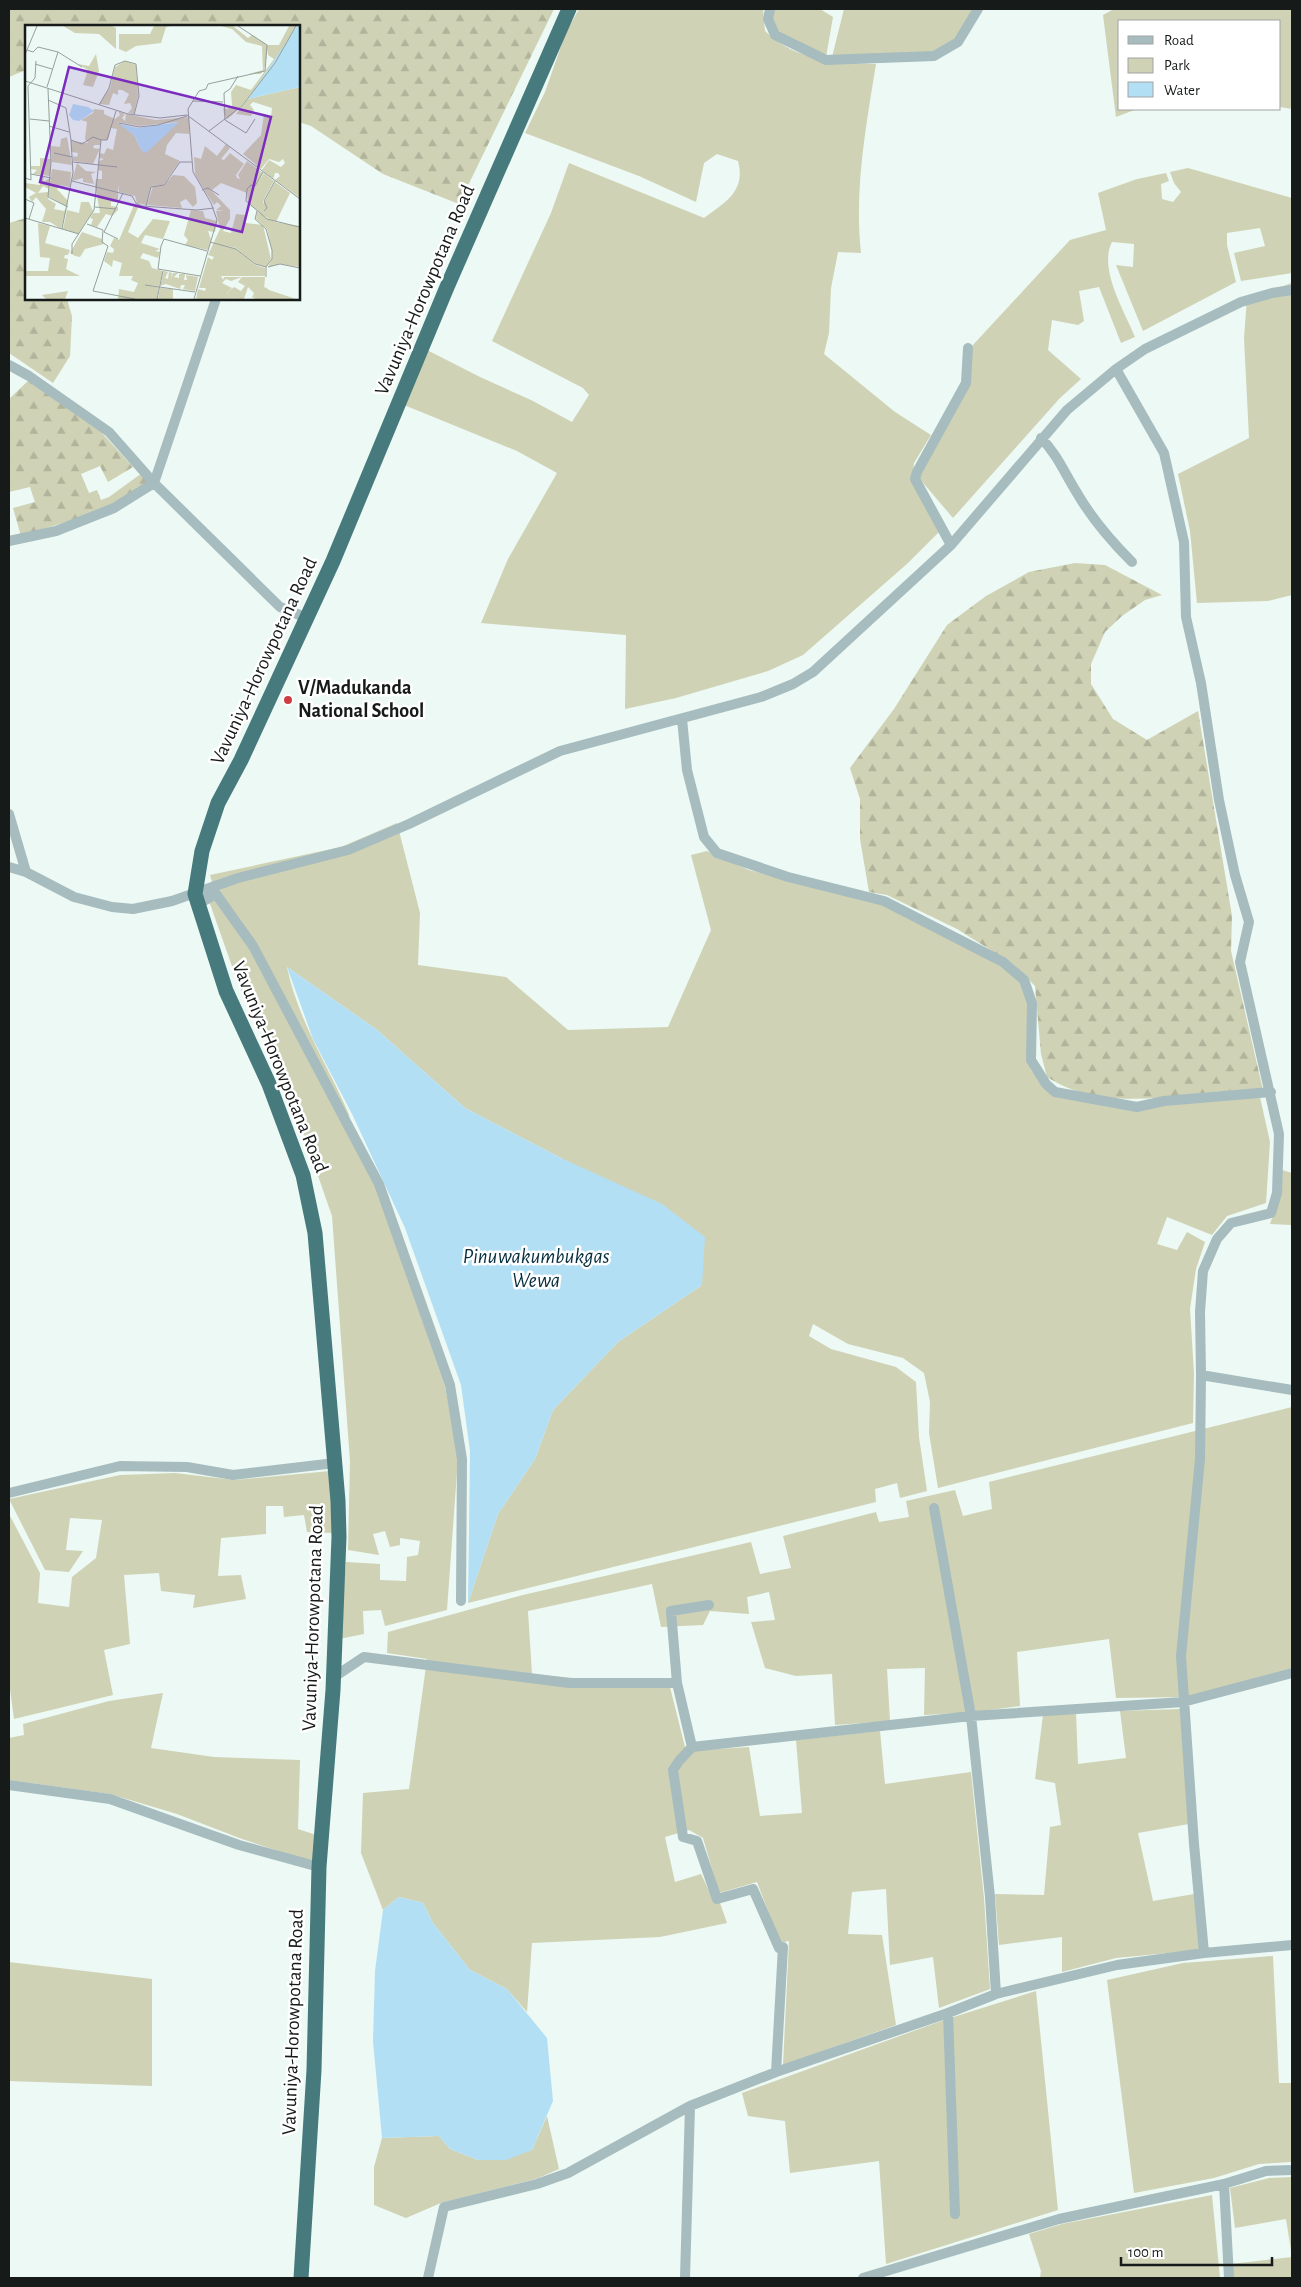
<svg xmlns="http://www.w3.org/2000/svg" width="1301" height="2287" font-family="'Alegreya Sans',sans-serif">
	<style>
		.green { fill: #cfd2b4 }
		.forest { fill: url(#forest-firs) }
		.water { fill: #b3dff5 }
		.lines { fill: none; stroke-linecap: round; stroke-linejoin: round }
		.minor { stroke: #a6bcbe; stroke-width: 10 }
		.highway { stroke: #477a7d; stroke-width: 15 }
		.poi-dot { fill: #cd3e42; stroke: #fff; stroke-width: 2 }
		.labels { text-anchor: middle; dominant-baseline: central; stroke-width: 5; stroke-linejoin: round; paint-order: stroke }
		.street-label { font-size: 20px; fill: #161a18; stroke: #fff }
		.poi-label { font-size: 20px; font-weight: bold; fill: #161a18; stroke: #fff; text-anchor: start }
		.water-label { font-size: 21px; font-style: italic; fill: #052d3d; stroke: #fff }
		.inset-road { fill: none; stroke: #96a09c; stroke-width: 1 }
		.view { fill: #7b2cbf; fill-opacity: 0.15; stroke: #7b2cbf; stroke-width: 2.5 }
		.inset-edge { fill: none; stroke: #161a18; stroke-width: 2.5 }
	</style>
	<defs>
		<pattern id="forest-firs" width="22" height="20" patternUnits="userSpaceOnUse" patternTransform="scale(1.25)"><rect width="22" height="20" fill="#cfd2b4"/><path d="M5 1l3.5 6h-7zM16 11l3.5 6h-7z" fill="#b1b49a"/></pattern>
	</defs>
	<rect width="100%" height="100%" fill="#ecf9f4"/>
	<path class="green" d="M579 9H763L765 31C796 61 835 63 876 64 866 126 854 190 861 253L838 252 831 288 829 333 824 354 895 412 931 435 914 463 912 482 945 526 908 563 803 655 768 671 676 698 625 709 626 635 481 623 508 559 557 473 517 451 404 405 427 350 480 377 531 400 572 422 589 395 583 388 492 341 551 213 569 163 704 218C726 202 746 191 738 161L717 154 704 163 696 202 639 176 525 133 545 92 566 32Z
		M773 9H820L833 17 826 57 778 32 772 18Z
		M844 9H973L957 37 932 52 832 57Z
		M1114 9H1292V109L1280 107V21H1120V109H1137L1116 117 1103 15Z
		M1188 168 1292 198V273L1241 281 1234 253 1265 246 1260 228 1227 233V245L1236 282 1143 331 1116 265 1133 267 1134 244 1112 242C1098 269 1125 312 1135 337L1121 343 1099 287 1079 291 1084 321 1078 325 1052 320 1048 350 1081 379 1060 398 953 518 919 478 970 385 972 346 1070 240 1106 230 1098 193 1137 179 1166 173 1169 181 1161 184 1162 199 1173 202 1181 192 1174 183 1170 172Z
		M1292 283V595L1268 601 1197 603 1190 531 1178 474 1249 438 1244 338 1247 298Z
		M397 823 420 913 418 965 506 977 568 1030 668 1027 711 930 691 855 707 851 749 870 883 903 1003 967 1020 982 1028 999 1027 1048 1031 1070 1053 1096 1163 1105 1260 1097 1270 1142 1266 1203 1227 1216 1212 1235 1167 1217 1157 1244 1177 1250 1187 1232 1205 1242 1196 1269 1190 1309 1194 1373 1193 1423 938 1488 929 1433 930 1402 924 1373 903 1358 848 1344 813 1324 809 1336 831 1349 896 1367 916 1382 919 1437 927 1491 900 1498 897 1483 875 1489 876 1502 468 1603 498 1514 535 1459 553 1410 618 1342 702 1285 561 1158 465 1108 376 1029 287 967C298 1021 329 1067 350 1117L342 1110 268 970 214 890 210 875 341 847Z
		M215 897 250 947 375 1185 445 1386 458 1458 447 1610 385 1626 381 1610 363 1611 364 1634 339 1639 346 1562 380 1564V1580L406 1581 407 1557 418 1555 420 1541 400 1538V1545L390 1547 385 1531 373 1534 379 1555 348 1550 350 1461 332 1216 293 1104 259 1022 239 986 209 901Z
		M1282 1170 1292 1173V1225L1270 1224 1278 1201Z
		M1292 1407V1668L1187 1697 1116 1698 1109 1639 1017 1652 1020 1706 975 1712 924 1715 925 1668 887 1669 890 1721 835 1725 832 1674 796 1676 765 1668 751 1622 775 1620 769 1592 747 1597 749 1614 710 1611 703 1625 661 1627 652 1584 528 1611 532 1674 573 1678 668 1679 686 1751 749 1747 760 1816 802 1813 796 1740 880 1731 885 1784 971 1772 984 1898 990 1989 939 2008 933 1957 890 1965 886 1889 852 1892 848 1934 882 1935 896 2025 783 2065 789 1941 780 1943 757 1882 719 1893 703 1838 689 1830 665 1837 675 1882 701 1874 715 1903H720L727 1923 660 1937 532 1943 527 2012 507 1989 470 1970 433 1923 423 1903 399 1897 383 1910 361 1853 363 1793 409 1789 427 1659 387 1653 388 1632 523 1595 751 1542 760 1574 791 1568 783 1536 876 1512 879 1522 909 1517 906 1501 955 1490 963 1516 992 1509 989 1482Z
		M330 1471 332 1533 307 1532 304 1515 284 1517 283 1506H266V1534L221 1538 218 1576 241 1575 246 1599 193 1608 195 1595 161 1591 159 1573 124 1575 130 1644 104 1650 113 1695 14 1719 9 1682V1514L40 1573 38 1603 69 1607 72 1577 96 1558 102 1520 70 1518 66 1550 83 1551 69 1572 45 1570 9 1499 120 1475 175 1473 234 1480Z
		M163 1693 151 1748 214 1757 300 1760 298 1829 319 1836 315 1863 242 1839 177 1814 110 1794 9 1780V1738L24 1735 23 1724 109 1701Z
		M1180 1709 1189 1824 1138 1833 1153 1901 1194 1894 1200 1950 1116 1958 1062 1972V1937L999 1945 995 1894 1044 1895 1050 1827 1061 1825 1055 1783 1035 1779 1043 1715 1076 1713 1078 1764 1126 1758 1120 1711Z
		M1273 1956 1279 2083H1292V2162L1259 2164 1214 2178 1134 2193 1107 1980 1183 1963Z
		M9 1962 152 1979V2086L9 2081Z
		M1036 1991 1058 2210 886 2264 879 2161 790 2173 785 2121 748 2116 742 2093 944 2020Z
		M547 2116 559 2169 536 2179 441 2203 406 2218 374 2205V2167L382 2138 439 2136 450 2149 478 2160 532 2150Z
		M1292 2177V2278H1232L1231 2264 1292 2257 1286 2219 1235 2228 1230 2188 1269 2178Z
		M1212 2195 1220 2278H1040L1041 2271 1029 2234 1062 2224Z"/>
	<path class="forest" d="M9 9H554L459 204 383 174 311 126 299 122V26H26V70L9 77Z
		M26 218V299H67L72 316 70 356 53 383 9 353V223Z
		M30 379 101 432 133 467 108 482 100 466 81 474 89 493 97 490 101 500 109 497 142 473 152 482 104 510 21 536 13 508 35 502 30 487 9 492V399Z
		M1075 563 1105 565 1162 595 1145 600 1122 616 1105 632 1091 664V684L1113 719 1147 740 1198 711 1232 916 1231 951 1263 1090C1192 1087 1112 1119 1047 1077L1041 1054 1035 986 1013 964 957 929 887 895 869 892 860 839V799L850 768 894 709 947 625 986 596 1029 572Z"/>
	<path class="water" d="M287 967 376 1029 465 1108 561 1158 662 1204 705 1237 702 1285 618 1342 553 1410 535 1459 498 1514 468 1603 470 1451 461 1385 405 1228 353 1116 313 1039Z
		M399 1897 423 1903 433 1923 470 1970 507 1989 547 2038 553 2101 532 2150 506 2160H478L450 2149 439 2136 382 2138 373 2041 375 1971 383 1910Z"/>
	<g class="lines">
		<path class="minor" d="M770 9 768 19 775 35 826 60 934 56 958 42 978 9
			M9 365 29 376 109 432 154 483 280 607 307 618
			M1116 369 1164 453 1184 542 1186 617 1201 683 1219 800 1235 875 1249 922 1240 962 1279 1134 1277 1193 1271 1213 1231 1223 1217 1239 1203 1271 1200 1312 1201 1375 1200 1459 1181 1656 1194 1844 1204 1953
			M1041 438C1057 454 1065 474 1077 493 1092 519 1110 540 1132 562
			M9 541 56 531 114 508 154 483 216 299
			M951 545 915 479 917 472 966 383 968 348
			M682 719 687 770 704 837 717 853 788 877 884 901 1003 962 1024 980 1032 1003 1031 1060 1046 1084 1055 1092 1137 1107 1164 1101 1271 1092
			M9 814 26 872
			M9 867 26 872 74 897 112 907 133 909 172 901 238 878 348 850 409 824 560 751 761 697 793 684 813 672 951 545 1067 410 1116 369 1145 349 1241 302 1272 293 1292 290
			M197 905 216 894 253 946 379 1184 450 1385 462 1459 461 1601
			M1201 1375 1292 1390
			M9 1493 120 1466 187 1467 233 1475 335 1463
			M934 1508 971 1716 990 1897 996 1994
			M334 1677 364 1657 569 1683H677L692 1747 971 1716 1183 1702 1292 1673
			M677 1683 671 1611 709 1605
			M692 1747 679 1761 673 1770 683 1837 697 1841 717 1899 753 1889 779 1948 783 1947 776 2072
			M9 1785 110 1799 239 1845 319 1867
			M948 2013 955 2214
			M1224 2184 1229 2278
			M428 2278 444 2207 537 2184 568 2173 690 2106 776 2072 948 2013 996 1994 1117 1965 1204 1953 1292 1945
			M685 2278 690 2106
			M863 2278 1059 2219 1224 2184 1266 2171 1292 2170"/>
		<path class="highway" d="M301 2278 314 2070 319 1867 333 1690 339 1537 338 1501 315 1233 303 1175 269 1084 226 991 195 894 202 851 218 803 241 760 333 561 447 287 569 9"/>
	</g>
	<circle class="poi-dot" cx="288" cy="700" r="5"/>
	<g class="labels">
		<g class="street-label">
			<text transform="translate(425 290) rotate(-67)">Vavuniya-Horowpotana Road</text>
			<text transform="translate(264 661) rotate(-65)">Vavuniya-Horowpotana Road</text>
			<text transform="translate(280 1067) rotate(68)">Vavuniya-Horowpotana Road</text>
			<text transform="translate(313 1618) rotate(-88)">Vavuniya-Horowpotana Road</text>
			<text transform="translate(293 2022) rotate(-88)">Vavuniya-Horowpotana Road</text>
		</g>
		<g class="poi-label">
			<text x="298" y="688">V/Madukanda<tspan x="298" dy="23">National School</tspan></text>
		</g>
		<g class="water-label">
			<text x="536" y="1256">Pinuwakumbukgas<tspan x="536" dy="24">Wewa</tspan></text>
		</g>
	</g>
	<g transform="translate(25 25)">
		<rect width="275" height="275" fill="#ecf9f4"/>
		<path d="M38 1H87L91 3V24L74 9 50 8ZM71 29 74 46 68 62 58 60 63 45 53 39 64 41ZM100 36 111 40 113 71 109 89 103 88 107 83 105 78 99 79 104 69 97 65H93V70L88 68 84 80 74 79 85 63 90 42ZM69 84 79 85V89L90 94 95 90 93 86 100 89 97 93 100 96 101 89 131 95 164 92V109L151 108 142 120 140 129 155 136 138 160 126 161 121 180 112 178 110 171 94 167 93 160V177H86V181L93 182V185L87 191 81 189 72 202 66 200 68 194 65 193 68 188H75L70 160 71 154H77V146L73 145 74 136 79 134 74 133 75 128 79 129 82 123 88 125 92 104 86 103 83 115H76L75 120H69L68 123 75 124 68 139 48 136V131L52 132 53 128 47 127 46 116 63 118 60 114 62 97 56 95 68 88ZM93 97 114 101 153 97 117 126 109 110ZM42 112 47 140 27 137 26 121 35 122 36 114ZM201 119 205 123 196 134 199 135 205 128 219 139 211 150 212 153 215 154 213 150 222 136 238 148 230 161 239 148 249 156 238 176V179L250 157 265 168 251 197 241 193 223 178 222 168 196 158 187 165 184 163 205 185V194L198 206 206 208 211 189 220 190 221 198 238 200 246 234 241 242 230 239 211 223 198 220 211 224 230 240 240 243V251H196L198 255 199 252H217L206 256 201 254 197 258 207 263 202 268 209 274H171L173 264 180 266 181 263H174L183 232 187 235 189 232 183 230 195 204 191 186 200 185H191L196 181 192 177 189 180 179 165 183 163 179 164 176 160 170 149 169 132 176 134 180 121 192 131ZM15 133 26 134 25 151 8 149 12 145 6 144V141H15ZM52 138 61 146 71 147 66 149 69 159 58 157V153L47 156ZM27 144 46 147 45 162 34 160 32 164 43 176 42 182 23 171ZM15 151H19L18 157 25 153 24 164 18 161 13 168 23 167V174L31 179 29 184 39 186 42 183 36 204 25 197H17L21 184 11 172 7 177 4 172 11 168 0 162V158L15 160ZM56 177H64L68 186 53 209 38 204 42 185 54 188ZM110 178 114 180 103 207 113 213 128 194 145 196 138 214 120 210 116 218 135 224 130 226 135 227 133 233 118 228 115 233 124 236 127 243 138 246 134 261 120 260 134 262 132 274H93L94 264 109 267 113 258 106 255 108 251H94L97 238 88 235 87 242 79 236 82 227 88 228 89 224 85 221 89 213 94 215ZM166 185 178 186 180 193 192 196 190 207 183 206 186 215 183 225 160 220 163 215 159 210ZM232 187 250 197 275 201V242L255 239 243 242 247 234V225L242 204 231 194ZM13 198 25 201 20 218 45 225 43 230H40L39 233 43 234 41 244 55 251H0V246H23L25 233 15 232ZM57 207 77 214 79 219 60 224 55 232 50 231 45 228ZM139 246 143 247 140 253 143 254 144 247 147 248 146 254 148 248H153L149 252 154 253V249H160L159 255H162L161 250 173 252 170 266 158 264 160 260H156L155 264 141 259 135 261ZM240 262 244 265 271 274H230L229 271ZM135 263 148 264V274H133Z" fill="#cfd2b4" fill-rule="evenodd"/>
		<path d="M129 1H146L141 2 136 18 111 21 101 27 94 24V9H125ZM196 1H208L223 13 227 10 242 20H254L264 1H271L250 37 219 78 205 92 202 94 200 90V95L198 83 202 84 207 81 206 67 211 60 226 65 249 34 243 30V24L239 46 235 49H224L238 45 237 21 221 17 207 4ZM275 62V173L250 155 255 151 253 148H250L248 154 237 145 244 135 256 142 260 138 258 134 254 137 244 134 236 144 218 129 236 110 239 89 246 92 247 83 228 77 225 80 229 85 226 91 211 89 223 74ZM148 150 159 151 170 162 172 178 168 182 161 174 155 177 157 183 122 180 128 161H138ZM217 252H240L239 265 229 271 230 274 227 272 229 268 223 262 219 274H209L202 268 209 262 216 266 220 261 213 257Z" fill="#cfd2b4"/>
		<path d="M43 266 40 274H21L17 270Z" fill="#cfd2b4"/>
		<path d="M272 1H275V62L223 74ZM48 79 63 82 69 86 54 96 48 95 44 90ZM154 97 121 128 117 126 109 110 94 99 113 103Z" fill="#b3dff5"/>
		<path class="inset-road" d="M2 25 12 1M33 27 57 42M0 29 2 25 8 27 13 22 33 27 22 62M10 39 27 44M213 51 205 64 199 68 200 95 221 108 230 94M0 56 103 89 135 93 162 90 275 174M23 64 26 137 23 172 43 182M23 75 41 83 46 115 48 148 37 204M168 76 198 77M74 80 84 63 90 40 100 36 111 39 114 71 109 90M5 94 24 96M94 98 114 102 133 100 162 91M24 101 44 107M184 106 217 81 250 38 271 1M46 115 57 119 68 112 76 115M29 128 47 132M48 137 92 142M238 147 230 161 226 160 222 164 221 176 242 194 274 202M6 149 26 153M0 153 6 155 3 61 10 53 11 36M47 156 107 171 111 178 117 181 172 185 189 183M177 165 183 163 194 170M0 174 9 178 4 194M121 181 126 162 139 160 155 137H167M70 182 91 184M232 186 230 194 241 204 247 225V234L241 242M239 186 242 183 239 176 250 156M0 193 54 209M62 199 78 205 77 217 83 221 68 266 110 274M79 207 98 168M79 207 93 214M185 217 211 224 230 239 241 242V252M47 229V219L69 185 76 115H82L91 86M243 242 255 239 275 243M175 251 133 244 136 221 139 214 182 226M120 260 170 267M132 274 138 246M169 274 192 195 186 178 168 147 163 84 174 66 181 64 183 59 240 46 242 20 213 1"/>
		<path class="view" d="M44 42 246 92 217 207 15 157Z"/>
		<rect width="275" height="275" class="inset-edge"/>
	</g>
	<rect width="1301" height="2287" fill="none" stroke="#161a18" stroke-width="20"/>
	<rect x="1118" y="20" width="162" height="90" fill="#ffffff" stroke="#a2a3a3"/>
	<rect x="1128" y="36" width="25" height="8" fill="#a6bcbe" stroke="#a2a3a3"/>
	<text x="1164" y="45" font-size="15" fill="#161a18">Road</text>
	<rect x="1128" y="58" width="25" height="15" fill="#cfd2b4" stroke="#a2a3a3"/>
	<text x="1164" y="70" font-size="15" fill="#161a18">Park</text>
	<rect x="1128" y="82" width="25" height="15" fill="#b3dff5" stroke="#a2a3a3"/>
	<text x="1164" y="95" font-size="15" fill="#161a18">Water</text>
	<path d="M1121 2257v8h151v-8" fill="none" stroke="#161a18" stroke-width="2.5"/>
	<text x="1128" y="2257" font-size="15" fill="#161a18" stroke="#ffffff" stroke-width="4" paint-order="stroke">100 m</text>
</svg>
